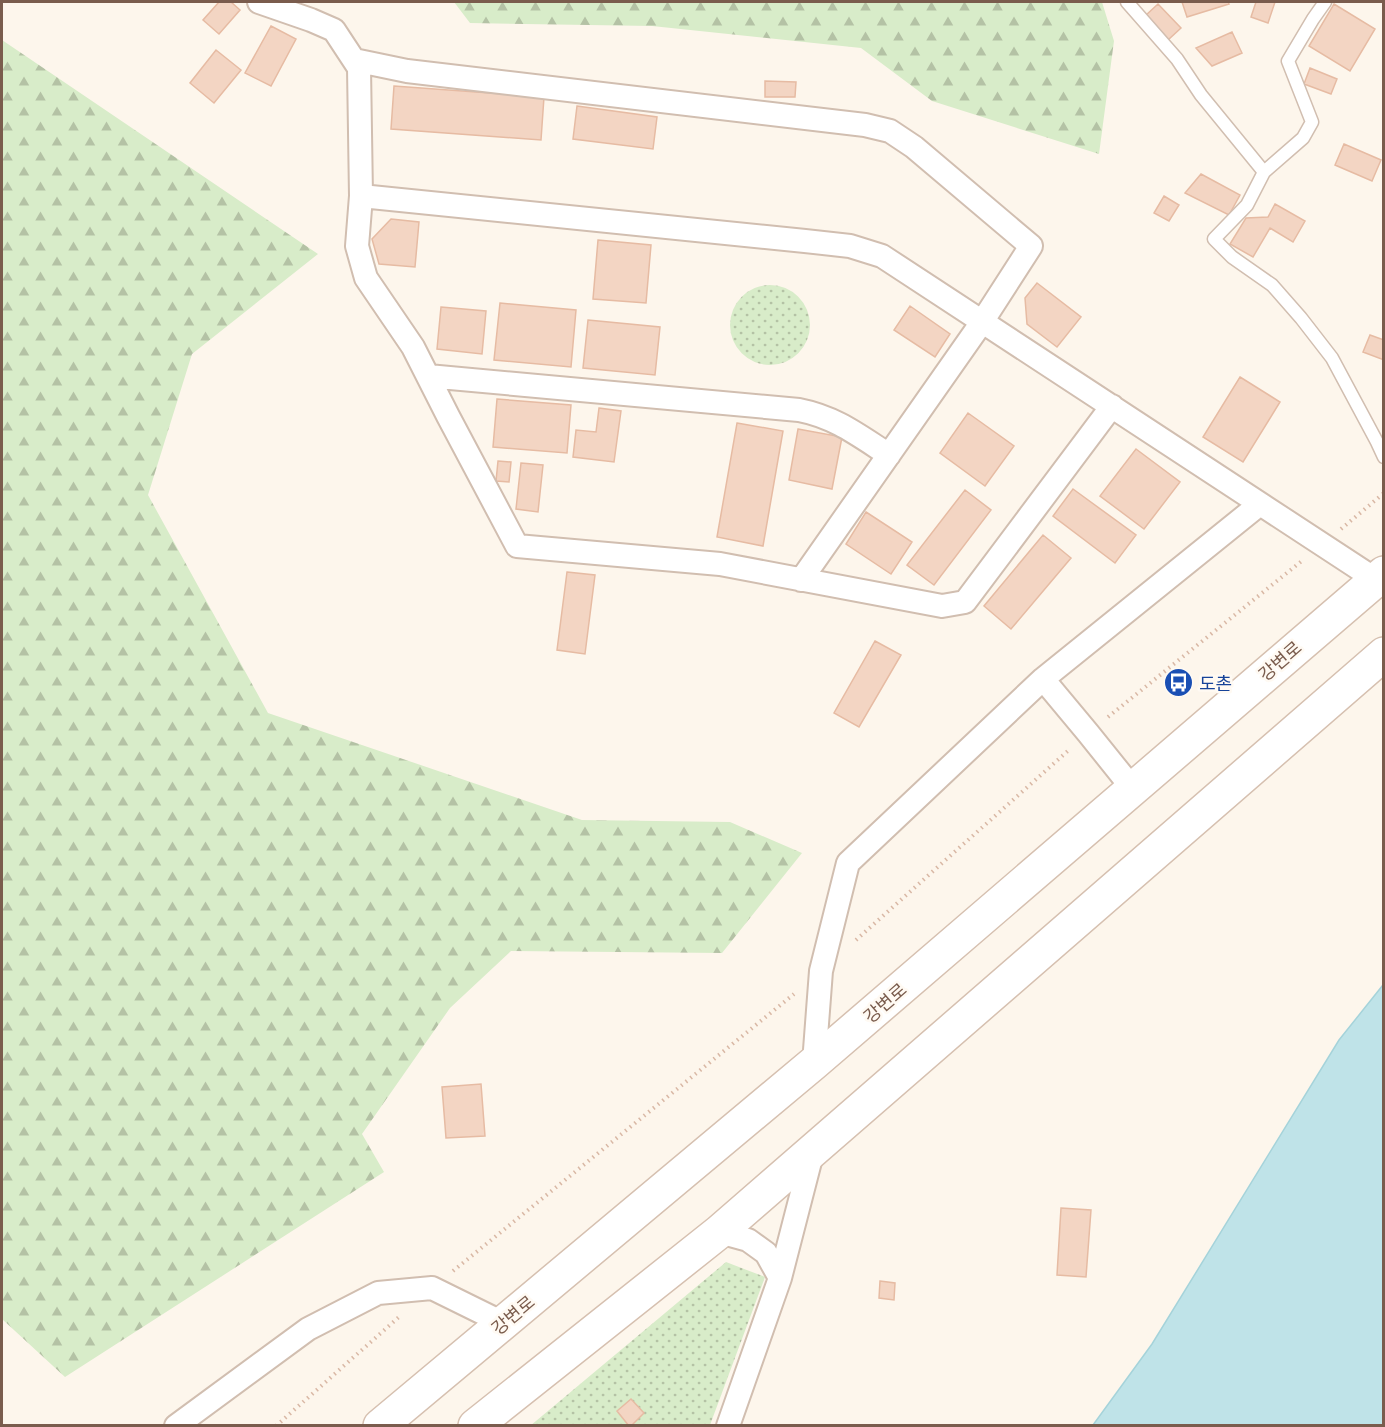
<svg xmlns="http://www.w3.org/2000/svg" width="1385" height="1427" font-family="'IBM Plex Sans','Noto Sans KR',sans-serif">
	<style>
		.forest { fill: url(#forest-firs) }
		.park { fill: url(#park-dots) }
		.water { fill: #bfe3e8; stroke: #a5d3da; stroke-width: 1.5 }
		.building { fill: #f3d5c3; stroke: #e6bba3; stroke-width: 1.5 }
		.lines { fill: none; stroke-linecap: round; stroke-linejoin: round }
		.lane-casing { stroke: #d1beb0; stroke-width: 15 }
		.street-casing { stroke: #d1beb0; stroke-width: 26 }
		.secondary-casing { stroke: #d6c0b0; stroke-width: 36 }
		.path { stroke: #d9b8a5; stroke-width: 4; stroke-dasharray: 1.5 4.5; stroke-linecap: butt }
		.lane { stroke: #fff; stroke-width: 12 }
		.street { stroke: #fff; stroke-width: 22 }
		.secondary { stroke: #fff; stroke-width: 33 }
		.labels { text-anchor: middle; dominant-baseline: central; stroke-width: 5; stroke-linejoin: round; paint-order: stroke }
		.street-label { font-size: 18px; fill: #7a5c4d; stroke: #fffaf3 }
		.transit-label { font-size: 18px; fill: #164399; stroke: #fffaf3; text-anchor: start }
	</style>
	<defs>
		<pattern id="forest-firs" width="22" height="20" patternUnits="userSpaceOnUse" patternTransform="scale(1.5)"><rect width="22" height="20" fill="#d8ecc9"/><path d="M5 1l3.5 6h-7zM16 11l3.5 6h-7z" fill="#b4c2a5"/></pattern>
		<pattern id="park-dots" width="8" height="8" patternUnits="userSpaceOnUse" patternTransform="scale(1.5)"><rect width="8" height="8" fill="#d8ecc9"/><path d="M2 2h.1M6 6h.1" fill="none" stroke="#b4c2a5" stroke-width="1.8" stroke-linecap="round"/></pattern>
	</defs>
	<rect width="100%" height="100%" fill="#fdf6ec"/>
	<path class="forest" d="M454 2H1102L1114 41 1099 154 932 101 861 48 652 26 470 23Z
		M2 40 318 254 192 354 148 495 268 713 582 820 730 822 802 853 722 953 511 951 450 1008 362 1134 384 1172 65 1377 2 1319Z"/>
	<path class="park" d="M730 325a40 40 0 1 1 80 0a40 40 0 1 1-80 0Z
		M726 1262 765 1277 710 1425 530 1426Z"/>
	<path class="water" d="M1383 985V1425H1093L1152 1344 1339 1040Z"/>
	<path class="building" d="M219 2H231L240 10 219 34 203 20Z
		M1182 2H1228L1229 4 1187 17Z
		M1256 2H1275L1268 23 1251 17Z
		M1158 4 1181 28 1168 40 1145 16Z
		M1334 4 1375 29 1350 71 1309 46Z
		M271 26 296 39 271 86 245 73Z
		M1232 32 1242 53 1212 66 1196 48Z
		M216 50 241 70 214 103 190 83Z
		M1310 68 1337 79 1331 94 1304 84Z
		M765 81 796 82 795 97H765Z
		M394 86 544 97 541 140 391 129Z
		M577 106 657 117 653 149 573 139Z
		M1344 144 1381 160 1372 181 1335 165Z
		M1201 174 1240 195 1229 215 1185 193Z
		M1164 196 1179 205 1169 221 1154 213Z
		M1275 204 1305 221 1293 242 1270 228 1253 257 1230 244 1246 218 1268 217Z
		M391 219 419 222 415 267 379 264 372 239Z
		M598 240 651 245 646 303 593 299Z
		M1037 283 1081 317 1057 347 1027 324 1025 298Z
		M500 303 576 310 571 367 494 360Z
		M910 306 950 334 935 357 894 330Z
		M441 307 486 311 482 354 437 349Z
		M588 320 660 327 655 375 583 368Z
		M1370 335 1384 340V360L1363 352Z
		M1240 377 1280 402 1243 462 1203 437Z
		M497 399 571 405 567 453 493 447Z
		M599 408 621 411 614 462 573 457 576 430 596 432Z
		M968 413 1014 446 985 486 940 453Z
		M737 423 783 431 763 546 717 537Z
		M798 429 842 437 832 489 789 480Z
		M1136 449 1180 482 1144 529 1100 496Z
		M498 461 511 462 509 482 496 481Z
		M521 463 543 465 538 512 516 509Z
		M1073 489 1136 535 1115 563 1053 516Z
		M965 490 991 510 934 585 907 565Z
		M866 512 912 542 891 574 846 544Z
		M1043 535 1071 558 1011 629 984 606Z
		M567 572 595 575 585 654 557 650Z
		M875 641 901 655 859 727 834 713Z
		M481 1084 485 1136 446 1138 442 1087Z
		M1061 1208 1091 1210 1086 1277 1057 1275Z
		M880 1281 895 1283 894 1300 879 1298Z
		M631 1399 644 1413 631 1426H629L617 1411Z"/>
	<g class="lines">
		<defs>
			<path id="lane" d="M1127 2 1177 59 1201 95 1264 172 1247 205 1214 239 1232 257 1272 285 1301 318 1332 358 1377 442 1384 457
				M1264 172 1303 138 1312 122 1288 61 1313 19 1325 2"/>
			<path id="street" d="M259 2 311 20 334 30 359 68 361 196 357 246 366 278 413 347 448 416 517 546 720 564 942 606 965 602 1112 406
				M354 60 407 71 865 125 890 131 914 147 1031 246 982 322 801 580
				M361 196 805 241 850 246 882 256 1384 585
				M428 376 799 410C835 417 858 435 889 455
				M1043 679 1088 733 1133 789
				M814 1063 821 971 848 863 1043 679 1260 504
				M719 1232 748 1240 766 1253 780 1278
				M176 1426 308 1329 378 1293 432 1288 503 1323
				M728 1426 780 1278 813 1150"/>
			<path id="secondary" d="M380 1426 814 1063 1384 573
				M475 1426 719 1232 1384 654"/>
		</defs>
		<use href="#lane" class="lane-casing"/>
		<use href="#street" class="street-casing"/>
		<use href="#secondary" class="secondary-casing"/>
		<path class="path" d="M1341 529 1384 493
			M1108 717 1303 560
			M856 940 1070 749
			M453 1271 794 994
			M276 1426 399 1317"/>
		<use href="#lane" class="lane"/>
		<use href="#street" class="street"/>
		<use href="#secondary" class="secondary"/>
	</g>
	<defs>
		<symbol id="bus-disc" viewBox="-11 -11 22 22"><circle r="9.5" fill="#1a4fb4" stroke="#fffaf3"/><path d="M-5-6H5V4H4V6H2V4H-2V6H-4V4H-5ZM-3.5-4V0h7V-4ZM-3.5 1.2v1.5H-2V1.2ZM2 1.2v1.5H3.5V1.2Z" fill="#fff"/></symbol>
	</defs>
	<g fill-rule="evenodd">
		<use href="#bus-disc" x="1162" y="666" width="33" height="33"/>
	</g>
	<g class="labels">
		<g class="street-label">
			<text transform="translate(1280 661) rotate(-41)">강변로</text>
			<text transform="translate(885 1003) rotate(-41)">강변로</text>
			<text transform="translate(513 1315) rotate(-40)">강변로</text>
		</g>
		<g class="transit-label">
			<text x="1199" y="683">도촌</text>
		</g>
	</g>
	<rect width="1385" height="1427" fill="none" stroke="#7a5c4d" stroke-width="6"/>
</svg>
